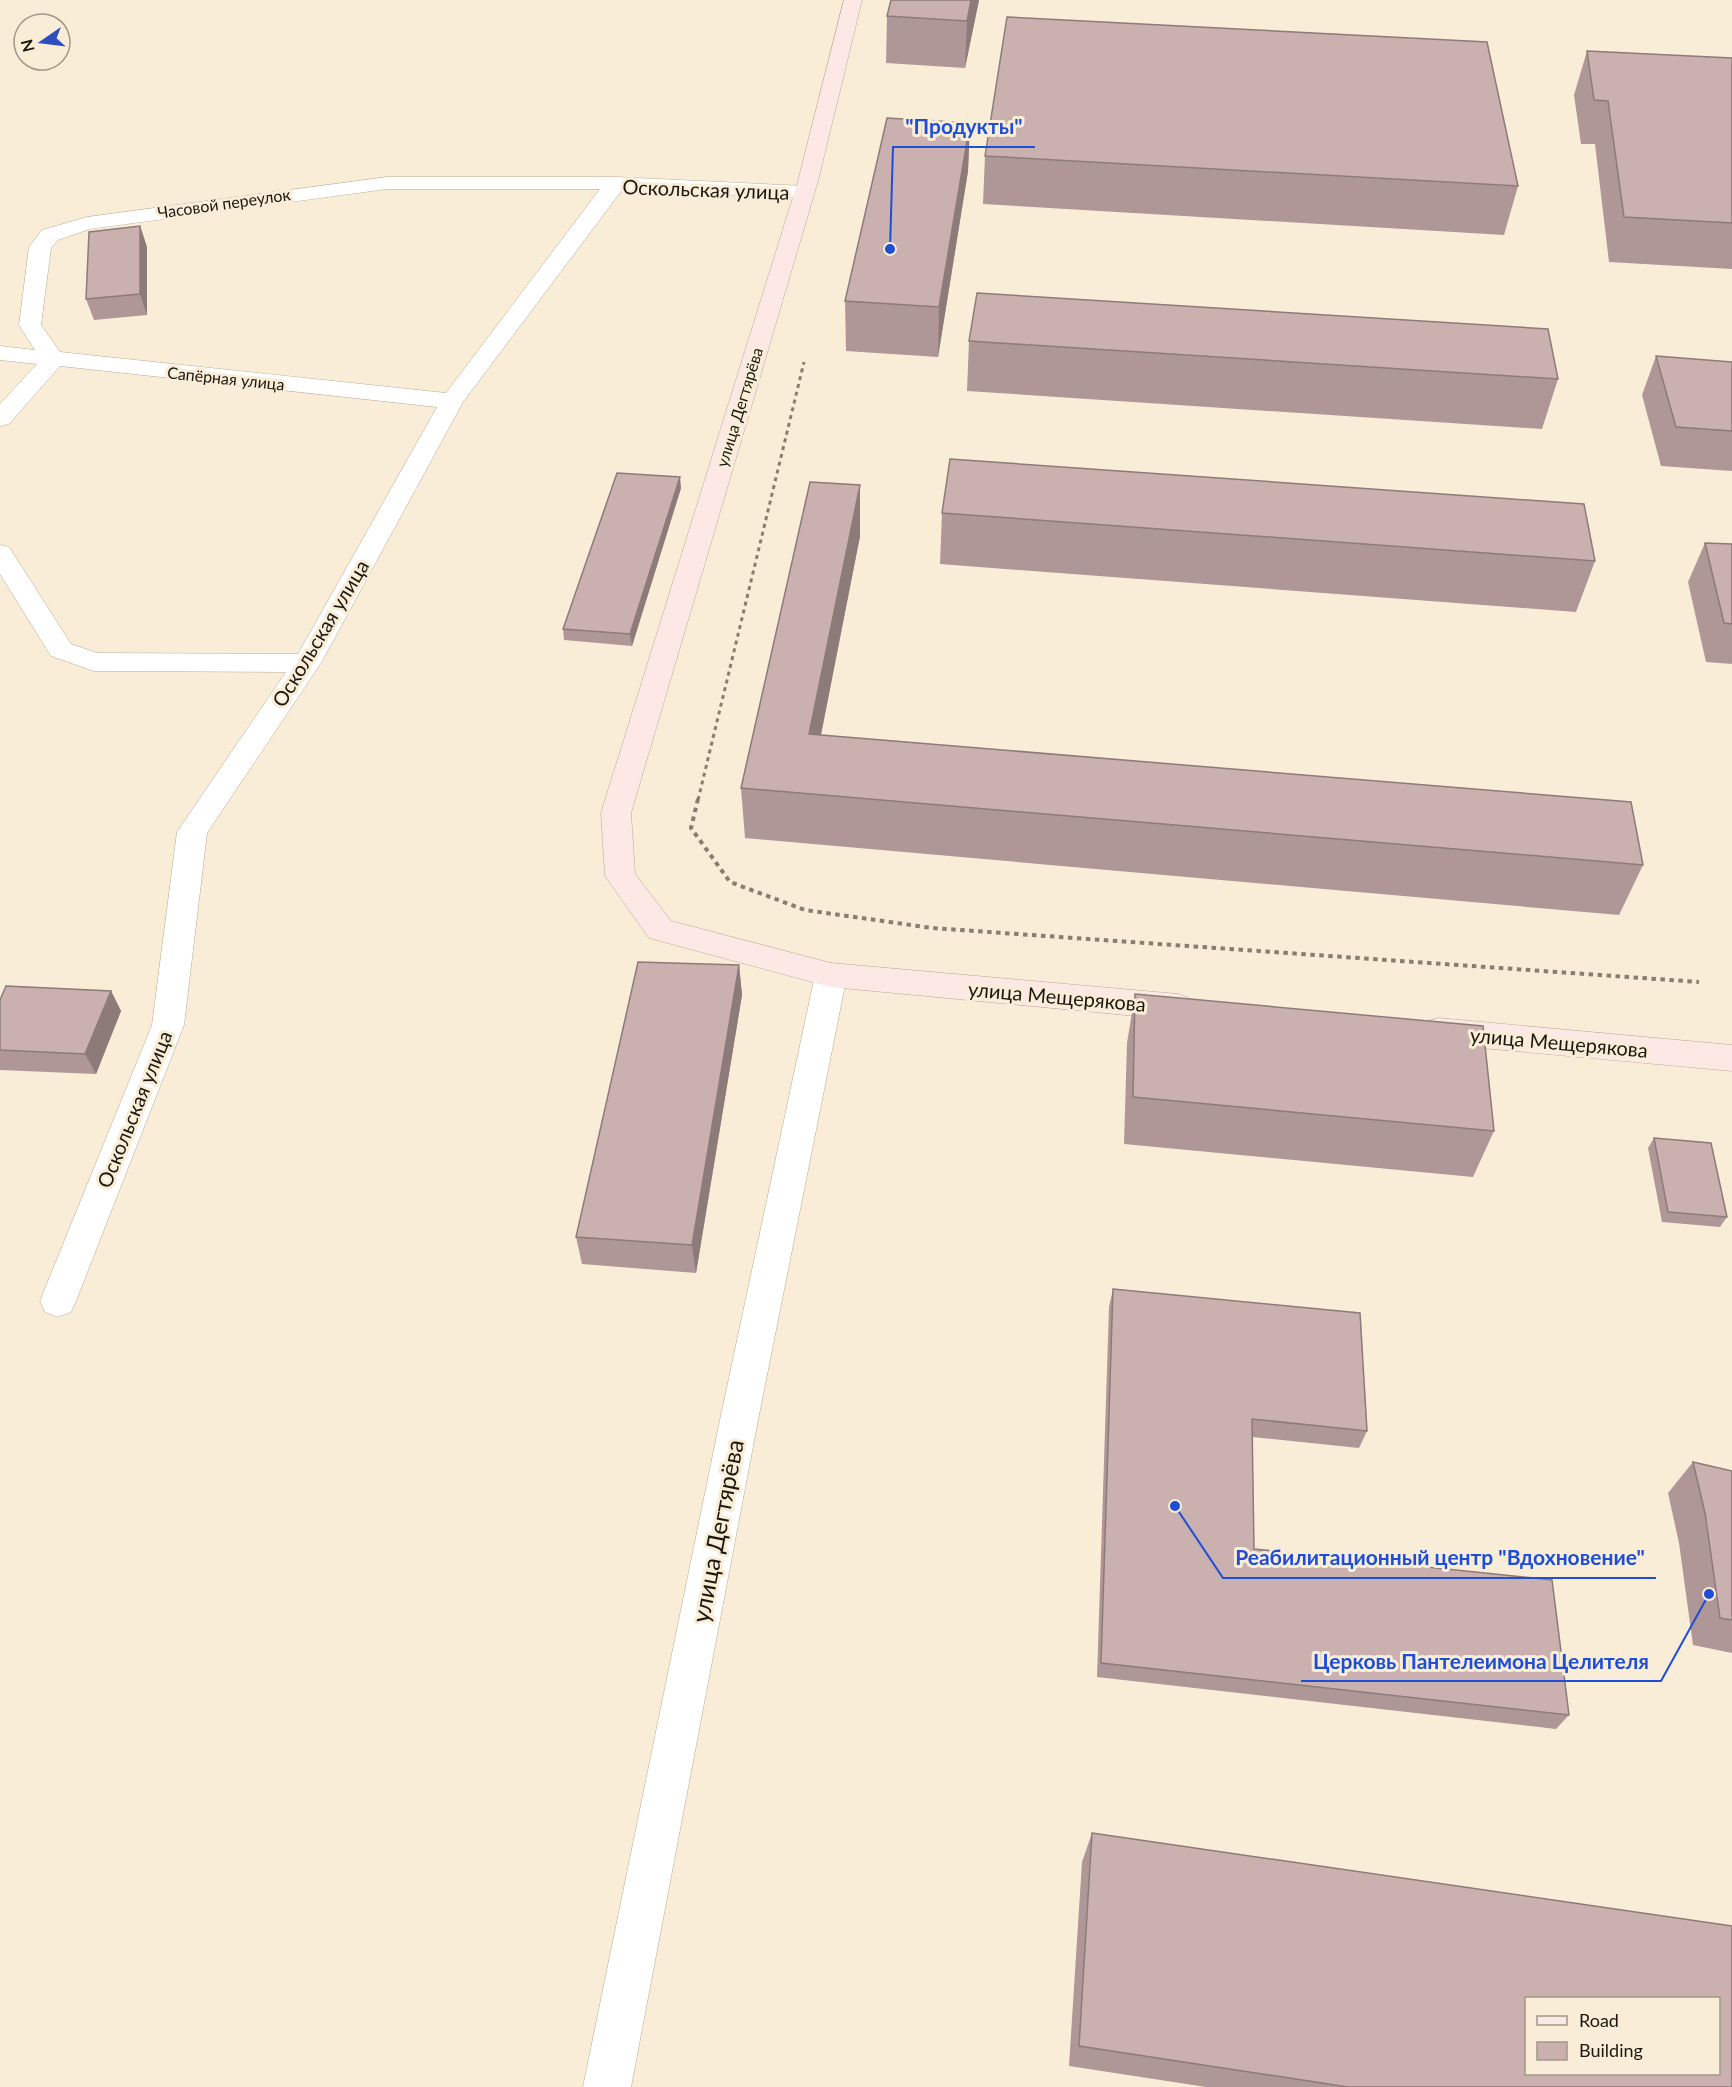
<svg xmlns="http://www.w3.org/2000/svg" width="1732" height="2087" font-family="Lato,sans-serif">
	<style>
		.lines { fill: none; stroke-linecap: round; stroke-linejoin: round }
		.street-casing { stroke: #b6aa96; stroke-width: 1 }
		.secondary-casing { stroke: #b6aa96; stroke-width: 1 }
		.path-far1 { stroke: #867f70; stroke-width: 3; stroke-dasharray: 4 4; stroke-linecap: butt }
		.path { stroke: #867f70; stroke-width: 4; stroke-dasharray: 4.5 4.5; stroke-linecap: butt }
		.street { fill: #fff; fill-rule: evenodd }
		.secondary { fill: #fce9e5; fill-rule: evenodd }
		.wall { fill: #ae9796 }
		.shaded-wall { fill: #8d7b7a }
		.building { fill: #cab0ae; stroke: #8d7b7a; stroke-width: 1.5; fill-rule: evenodd }
		.labels { text-anchor: middle; dominant-baseline: central; stroke-width: 6; stroke-linejoin: round; paint-order: stroke }
		.far-street-label { font-size: 16px; fill: #1c1810; stroke: #f9edd8 }
		.street-label { font-size: 20px; fill: #1c1810; stroke: #f9edd8 }
		.near-street-label { font-size: 24px; fill: #1c1810; stroke: #f9edd8 }
		.leader { fill: none; stroke: #1d4ed8; stroke-width: 2 }
		.callout-dot { fill: #1d4ed8; stroke: #f9edd8; stroke-width: 2 }
		.callout-label { font-size: 21px; text-anchor: middle; font-weight: bold; fill: #1d4ed8; stroke: #f9edd8; stroke-width: 6; stroke-linejoin: round; paint-order: stroke }
	</style>
	<rect width="100%" height="100%" fill="#f9edd8"/>
	<g class="lines">
		<defs>
			<path id="street" d="M387 177H616L804 186 811 188 815 192 811 196 804 198 622 190 463 402 321 663 207 833 184 1025 76 1301 71 1312 58 1317 45 1312 40 1301 152 1025 177 832 286 672 94 671 51 656 0 574V545L9 547 71 644 97 653 298 654 437 407 60 366 9 424 0 426V404L37 364 0 360V346L35 350 19 325 29 247 42 230 87 217ZM387 189H600L446 393 60 352 41 325 51 248 58 240 90 229Z
				M831 963 842 966 847 975 758 1420 631 2087H583L720 1420 815 975 820 966Z"/>
			<path id="secondary" d="M844 0H862L818 181 631 813 635 874 671 921 831 963 1178 994 1189 998 1194 1007 1189 1016 1178 1020 831 987 649 938 605 876 601 813 798 181Z
				M1438 1018 1732 1045V1071L1438 1044 1426 1040 1422 1031 1426 1022Z"/>
		</defs>
		<use href="#street" class="street-casing"/>
		<use href="#secondary" class="secondary-casing"/>
		<path class="path-far1" d="M698 800 804 362"/>
		<path class="path" d="M698 799 691 828 730 882 805 910 932 928 1699 982"/>
		<use href="#street" class="street"/>
		<use href="#secondary" class="secondary"/>
	</g>
	<path class="wall" d="M891 0H979L965 68 886 63 887 16Z
		M1587 51 1732 58V269L1609 262 1595 144H1581L1574 95Z
		M970 123 968 171 938 357 846 351 845 301Z
		M985 156 1518 186 1504 235 983 204Z
		M140 226 147 247V315L94 320 86 299Z
		M969 341 1558 379 1542 429 967 391Z
		M1656 356 1732 362V471L1661 466 1642 395Z
		M860 485V536L821 735 1643 865 1619 915 745 838 741 788Z
		M681 488 632 646 564 640 563 629Z
		M942 513 1595 561 1576 612 940 564Z
		M1705 543 1732 544V664L1706 662 1688 582Z
		M739 965 742 995 696 1273 582 1264 576 1237Z
		M111 991 121 1011 96 1074 0 1070V1000Z
		M1135 994 1494 1131 1473 1177 1124 1144 1127 1043Z
		M1654 1138 1727 1217 1720 1227 1662 1222 1648 1148Z
		M1113 1289 1367 1431 1359 1448 1252 1437 1254 1549 1569 1715 1556 1729 1097 1677 1109 1307Z
		M1693 1462 1732 1471V1653L1693 1645 1679 1543 1668 1493Z
		M1092 1833 1732 2087H1206L1069 2066 1082 1862Z"/>
	<path class="shaded-wall" d="M971 0H979L965 68 967 21Z
		M970 123 968 171 938 357 939 307Z
		M140 226 147 247V315L140 294Z
		M680 477 681 488 632 646 630 634Z
		M860 485V536L811 785 809 734Z
		M739 965 742 995 696 1273 692 1245Z
		M111 991 121 1011 96 1074 85 1054Z"/>
	<path class="building" d="M891 0H971L967 21 887 16Z
		M1007 17 1487 42 1518 186 985 156Z
		M1587 51 1732 58V223L1624 217 1608 101 1594 100Z
		M887 118 970 123 939 307 845 301Z
		M140 226V294L86 299 89 232Z
		M977 293 1548 329 1558 379 969 341Z
		M1656 356 1732 362V431L1676 427Z
		M950 459 1584 504 1595 561 942 513Z
		M617 473 680 477 630 634 563 629Z
		M810 482 860 485 809 734 1631 802 1643 865 741 788Z
		M1705 543 1732 544V624L1724 623Z
		M638 962 739 965 692 1245 576 1237Z
		M6 986 111 991 85 1054 0 1050V1000Z
		M1135 994 1483 1026 1494 1131 1133 1097Z
		M1654 1138 1711 1143 1727 1217 1668 1212Z
		M1113 1289 1360 1313 1367 1431 1252 1419 1254 1549 1552 1580 1569 1715 1101 1663Z
		M1693 1462 1732 1471V1620L1720 1618 1705 1513Z
		M1092 1833 1732 1926V2087H1348L1079 2046ZM1527 1998H1719V2073H1527Z"/>
	<g class="labels">
		<g class="far-street-label">
			<text transform="translate(224 203) rotate(-8)">Часовой переулок</text>
			<text transform="translate(226 378) rotate(6)">Сапёрная улица</text>
			<text transform="translate(739 407) rotate(-73)">улица Дегтярёва</text>
		</g>
		<g class="street-label">
			<text transform="translate(706 189) rotate(2)">Оскольская улица</text>
			<text transform="translate(320 633) rotate(-59)">Оскольская улица</text>
			<text transform="translate(1057 996) rotate(5)">улица Мещерякова</text>
			<text transform="translate(1559 1042) rotate(5)">улица Мещерякова</text>
			<text transform="translate(134 1109) rotate(-68)">Оскольская улица</text>
		</g>
		<g class="near-street-label">
			<text transform="translate(717 1531) rotate(-79)">улица Дегтярёва</text>
		</g>
	</g>
	<path class="leader" d="M890 249L893 147H1035M1175 1506L1223 1578H1656M1709 1594L1661 1681H1301"/>
	<g class="callout-dot">
		<circle cx="890" cy="249" r="6"/>
		<circle cx="1175" cy="1506" r="6"/>
		<circle cx="1709" cy="1594" r="6"/>
	</g>
	<g class="callout-label">
		<text x="964" y="134">"Продукты"</text>
		<text x="1440" y="1565">Реабилитационный центр "Вдохновение"</text>
		<text x="1481" y="1669">Церковь Пантелеимона Целителя</text>
	</g>
	<rect x="1525" y="1997" width="195" height="78" fill="#f9edd8" stroke="#a19888" stroke-width="1.5"/>
	<rect x="1537" y="2016" width="30" height="9" fill="#fce9e5" stroke="#a19888" stroke-width="1.5"/>
	<text x="1579" y="2027" font-size="18" fill="#1c1810">Road</text>
	<rect x="1537" y="2042" width="30" height="18" fill="#cab0ae" stroke="#a19888" stroke-width="1.5"/>
	<text x="1579" y="2057" font-size="18" fill="#1c1810">Building</text>
	<g transform="translate(42 42) rotate(256)"><circle r="28" fill="#f9edd8" stroke="#a19888" stroke-width="1.5"/>
	<path d="M0-4.5L10 22L0 15L-10 22Z" fill="#2f4ebe"/>
	<text y="-9" font-size="16" font-weight="bold" text-anchor="middle" fill="#1c1810">N</text>
	</g>
</svg>
